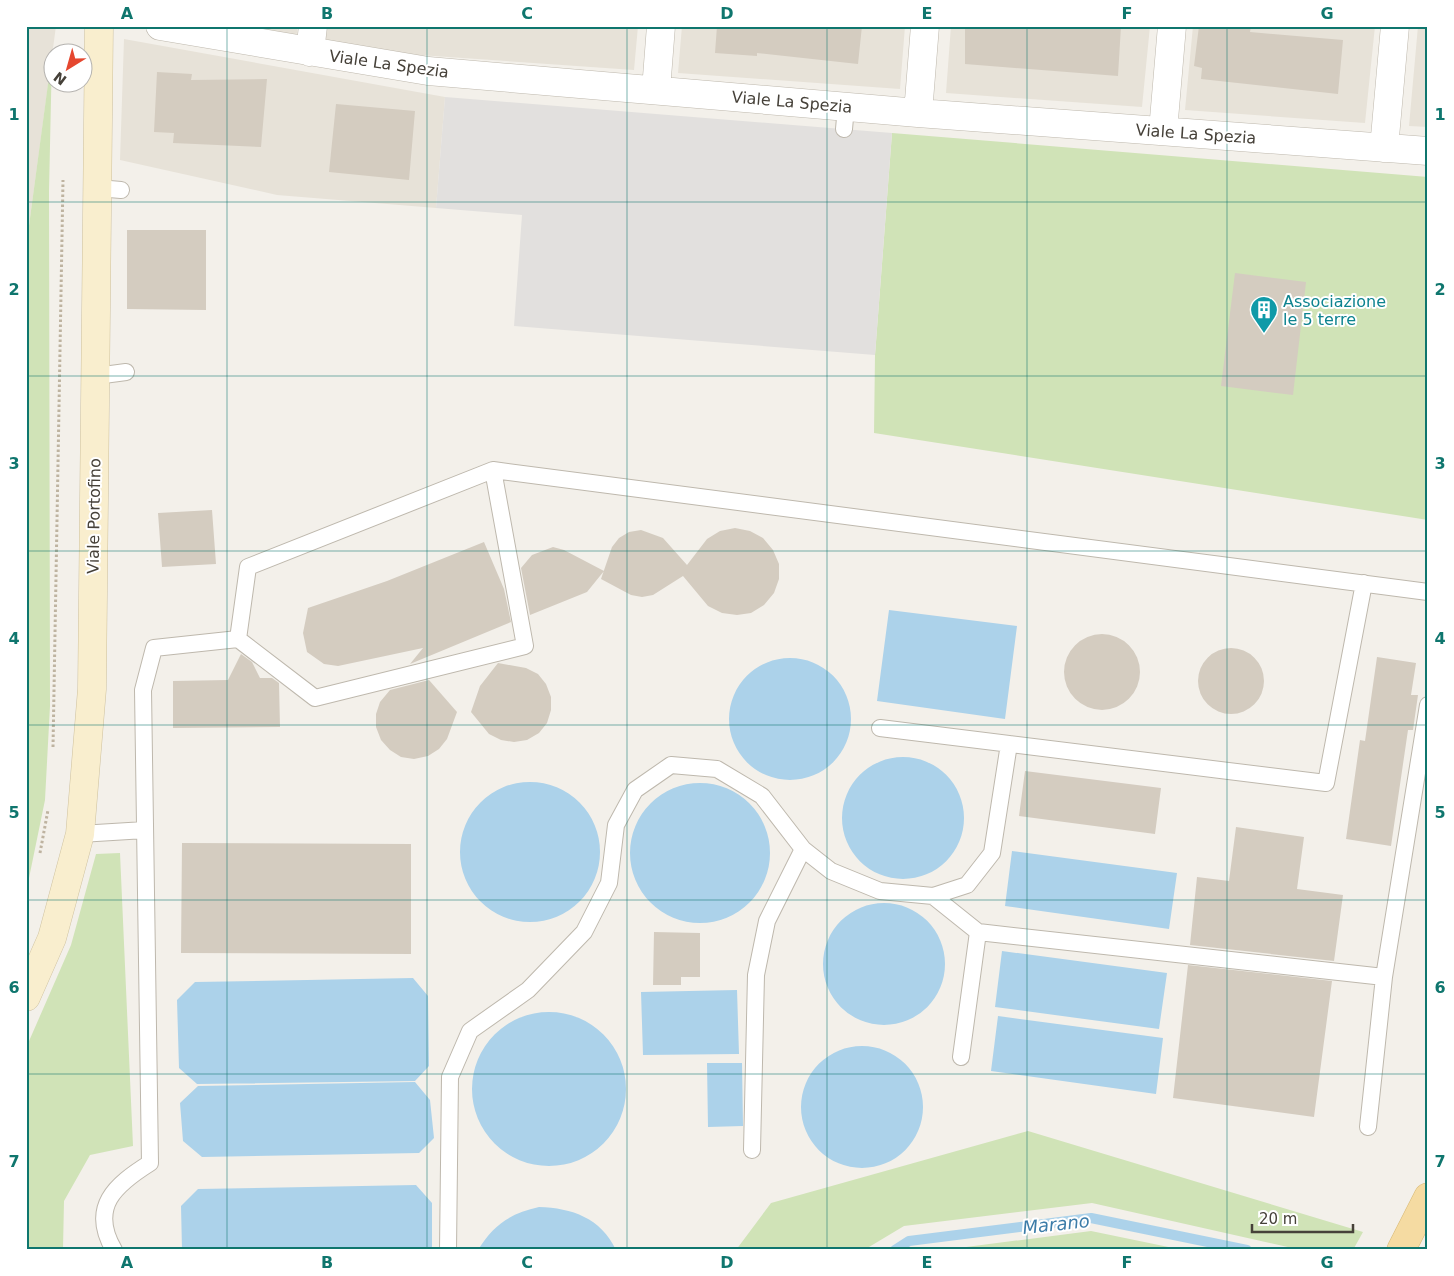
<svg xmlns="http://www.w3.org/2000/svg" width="1454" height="1276" font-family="'DejaVu Sans',sans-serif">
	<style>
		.residential { fill: #e7e2d8 }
		.green { fill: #d0e3b7 }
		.parking { fill: #e2e0de }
		.water { fill: #acd2ea }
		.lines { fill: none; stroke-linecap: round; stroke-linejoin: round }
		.stream { stroke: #acd2ea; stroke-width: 10 }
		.building { fill: #d4ccc0 }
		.lane-casing { stroke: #beb8ad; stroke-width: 18 }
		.street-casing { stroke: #beb8ad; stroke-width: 29 }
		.secondary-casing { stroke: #cec19e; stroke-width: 29 }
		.primary-casing { stroke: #d8b873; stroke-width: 29 }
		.path { stroke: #beb3a0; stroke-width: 3; stroke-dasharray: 2.5 2.5; stroke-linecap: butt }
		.lane { stroke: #fff; stroke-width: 16 }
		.street { stroke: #fff; stroke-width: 28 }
		.secondary { stroke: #f9eece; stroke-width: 28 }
		.primary { stroke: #f5dba2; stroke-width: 28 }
		.grid { fill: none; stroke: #0f766e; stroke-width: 1; stroke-opacity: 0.55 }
		.labels { text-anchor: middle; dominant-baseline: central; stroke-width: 4; stroke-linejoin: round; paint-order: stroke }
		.street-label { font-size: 16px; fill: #464139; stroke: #fff }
		.culture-label { font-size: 16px; fill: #0d838f; stroke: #fff; text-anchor: start }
		.water-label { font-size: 18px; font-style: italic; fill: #3c7ca8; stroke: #fff }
		.neatline { fill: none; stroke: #0f766e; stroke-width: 2 }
		.grid-label { font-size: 16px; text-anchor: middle; font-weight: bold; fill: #0f766e }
	</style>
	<rect width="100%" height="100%" fill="#f3f0ea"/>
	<path class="residential" d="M26 26H56L26 248Z
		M228 26H298L296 38Z
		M326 26H638L634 70 376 52 324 43Z
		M682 26H905L900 89 678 73Z
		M951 26H1150L1142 107 946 93Z
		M1193 26H1375L1365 123 1185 110Z
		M1418 26H1428V127L1409 126Z
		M124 39 445 97 436 208 277 195 120 160Z"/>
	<path class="green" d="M52 54 49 191 50 706 45 800 29 878 26 877V248Z
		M892 133 1428 177V520L874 433 875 355Z
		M120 853 133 1146 90 1155 64 1201 63 1249 26 1250V1048L71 945 96 854Z
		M1028 1131 1363 1232 1353 1250H1301L1092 1203 904 1226 864 1250H736L771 1203Z
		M1091 1231 1183 1250H943Z"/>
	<path class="parking" d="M445 97 892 133 875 355 514 326 522 215 436 208Z"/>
	<path class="water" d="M889 610 1017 626 1005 719 877 701Z
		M729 719a61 61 0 1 1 122 0a61 61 0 1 1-122 0Z
		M842 818a61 61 0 1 1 122 0a61 61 0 1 1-122 0Z
		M460 852a70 70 0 1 1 140 0a70 70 0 1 1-140 0Z
		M630 853a70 70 0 1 1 140 0a70 70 0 1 1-140 0Z
		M1012 851 1177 873 1169 929 1005 906Z
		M823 964a61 61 0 1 1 122 0a61 61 0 1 1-122 0Z
		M1002 951 1167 973 1159 1029 995 1007Z
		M413 978 428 996 429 1066 415 1081 197 1084 179 1068 177 1000 195 982Z
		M737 990 739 1054 643 1055 641 992Z
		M472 1089a77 77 0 1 1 154 0a77 77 0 1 1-154 0Z
		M998 1016 1163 1038 1156 1094 991 1071Z
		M801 1107a61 61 0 1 1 122 0a61 61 0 1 1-122 0Z
		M707 1063H742L743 1126 708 1127Z
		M415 1082 430 1100 434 1138 419 1153 202 1157 183 1141 180 1103 198 1086Z
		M416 1185 432 1203V1250H182L181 1206 198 1189Z
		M539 1207C572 1208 601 1218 616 1250H478C493 1225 511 1213 539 1207Z"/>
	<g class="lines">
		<path class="stream" d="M895 1250 909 1241 1091 1218 1247 1250"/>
	</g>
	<path class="building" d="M717 26H862L858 64 757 53V56L715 53Z
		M965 26H1121L1118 76 965 64Z
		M1199 26H1251L1250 32 1343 40 1338 94 1201 79 1202 68 1194 66Z
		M157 72 192 74 191 80 267 79 261 147 173 143 174 133 154 132Z
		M336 104 415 111 409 180 329 172Z
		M127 230H206V310L127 309Z
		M1235 273 1306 282 1293 395 1221 386Z
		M212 510 216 564 162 567 158 513Z
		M735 528 750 531 763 538 773 550 779 564V579L774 593 764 605 751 613 737 615 722 613 708 606 683 576 653 595 642 597 631 595 601 579 612 547 619 538 629 532 641 530 663 538 687 565 707 539 720 531Z
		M484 542 504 589 511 622 410 664 423 648 338 666 324 664 307 652 303 633 308 608 387 581Z
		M553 547 564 550 604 571 587 592 530 615 521 568 532 555Z
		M1064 672a38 38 0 1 1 76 0a38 38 0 1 1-76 0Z
		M1198 681a33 33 0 1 1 66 0a33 33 0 1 1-66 0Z
		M241 654 252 662 260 678H272L279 683 280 727 173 728V681L228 680Z
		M1377 657 1416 663 1411 695H1418L1413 730H1408L1391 846 1346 839 1360 740 1365 741Z
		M498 663 526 668 538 674 546 684 551 697V710L547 723 539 733 527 740 514 742 501 740 489 734 471 712 480 686Z
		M429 680 457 712 447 739 439 749 428 756 414 759 401 757 390 750 381 740 376 727V714L380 702 390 690Z
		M1025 771 1161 788 1155 834 1019 816Z
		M1236 827 1304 837 1297 889 1343 895 1334 961 1190 945 1197 877 1229 881Z
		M182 843 411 844V954L181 953Z
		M654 932 700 933V977H681V985H653Z
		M1188 965 1332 981 1314 1117 1173 1098Z"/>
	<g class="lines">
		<defs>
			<path id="lane" d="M844 129 846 107
				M98 188 121 190
				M96 376 126 372
				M238 639 248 567 493 470
				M880 728 1326 783 1364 583
				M80 834 145 830
				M933 896 978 932 1384 977 1368 1127
				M1384 977 1428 705
				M961 1057 978 932
				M752 1150 756 975 767 921 803 849
				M114 1250C89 1207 115 1185 150 1163L143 690 154 648 238 639 315 698 525 646 493 470 1428 592
				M448 1250 450 1077 470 1031 528 990 584 932 609 883 616 825 635 790 671 765 717 769 762 796 803 849 831 871 880 891 933 896 967 885 992 853 1009 744"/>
			<path id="street" d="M160 26 428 71 918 113 1428 151
				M310 52 313 26
				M656 90 661 26
				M918 113 925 26
				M1163 131 1172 26
				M1384 148 1395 26"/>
			<path id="secondary" d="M26 997 52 938 80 834 92 689 99 26"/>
			<path id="primary" d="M1401 1250 1428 1197"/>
		</defs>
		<use href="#lane" class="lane-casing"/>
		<use href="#street" class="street-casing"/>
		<use href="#secondary" class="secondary-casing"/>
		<use href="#primary" class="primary-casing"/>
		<path class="path" d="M53 747 63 180
			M40 853 48 810"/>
		<use href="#lane" class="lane"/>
		<use href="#street" class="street"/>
		<use href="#secondary" class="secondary"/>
		<use href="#primary" class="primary"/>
	</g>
	<path class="grid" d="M227 26V1250M427 26V1250M627 26V1250M827 26V1250M1027 26V1250M1227 26V1250M26 202H1428M26 376H1428M26 551H1428M26 725H1428M26 900H1428M26 1074H1428"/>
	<defs>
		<symbol id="building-pin" viewBox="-11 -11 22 30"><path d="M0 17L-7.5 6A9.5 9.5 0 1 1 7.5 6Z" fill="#0f9aa8" stroke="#fff"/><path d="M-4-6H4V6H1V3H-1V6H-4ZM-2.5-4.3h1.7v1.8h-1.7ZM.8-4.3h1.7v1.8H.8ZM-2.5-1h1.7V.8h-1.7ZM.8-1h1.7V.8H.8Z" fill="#fff"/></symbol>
	</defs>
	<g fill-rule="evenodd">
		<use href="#building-pin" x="1248" y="294" width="32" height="43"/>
	</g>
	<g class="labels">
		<g class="street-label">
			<text transform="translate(389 64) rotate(8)">Viale La Spezia</text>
			<text transform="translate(792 102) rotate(5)">Viale La Spezia</text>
			<text transform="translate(1196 134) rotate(4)">Viale La Spezia</text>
			<text transform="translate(94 516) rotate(-89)">Viale Portofino</text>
		</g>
		<g class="culture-label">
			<text x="1283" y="301">Associazione<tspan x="1283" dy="18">le 5 terre</tspan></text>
		</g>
		<g class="water-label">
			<text transform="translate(1056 1224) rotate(-6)">Marano</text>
		</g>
	</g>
	<rect width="1454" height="1276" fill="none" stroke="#ffffff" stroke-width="55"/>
	<g transform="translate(68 68) rotate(217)"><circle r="24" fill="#ffffff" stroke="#b5b3b0"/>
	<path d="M0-4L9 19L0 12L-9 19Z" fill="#e5472f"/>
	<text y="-8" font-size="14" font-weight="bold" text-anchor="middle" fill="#464139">N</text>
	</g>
	<path d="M1252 1224v8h101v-8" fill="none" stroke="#464139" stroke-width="2.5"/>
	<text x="1259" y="1224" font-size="15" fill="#464139" stroke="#ffffff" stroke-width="4" paint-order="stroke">20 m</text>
	<rect x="28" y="28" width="1398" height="1220" class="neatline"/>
	<g class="grid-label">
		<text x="127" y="19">A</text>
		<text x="327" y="19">B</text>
		<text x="527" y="19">C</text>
		<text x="727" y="19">D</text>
		<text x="927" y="19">E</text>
		<text x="1127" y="19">F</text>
		<text x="1327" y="19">G</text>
		<text x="14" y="120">1</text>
		<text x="1440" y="120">1</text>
		<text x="14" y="295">2</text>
		<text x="1440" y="295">2</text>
		<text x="14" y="469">3</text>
		<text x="1440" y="469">3</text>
		<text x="14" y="644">4</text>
		<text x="1440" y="644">4</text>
		<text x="14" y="818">5</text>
		<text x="1440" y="818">5</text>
		<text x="14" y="993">6</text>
		<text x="1440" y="993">6</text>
		<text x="14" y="1167">7</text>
		<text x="1440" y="1167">7</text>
		<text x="127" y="1268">A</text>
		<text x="327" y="1268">B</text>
		<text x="527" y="1268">C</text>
		<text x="727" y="1268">D</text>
		<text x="927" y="1268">E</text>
		<text x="1127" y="1268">F</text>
		<text x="1327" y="1268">G</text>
	</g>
</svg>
